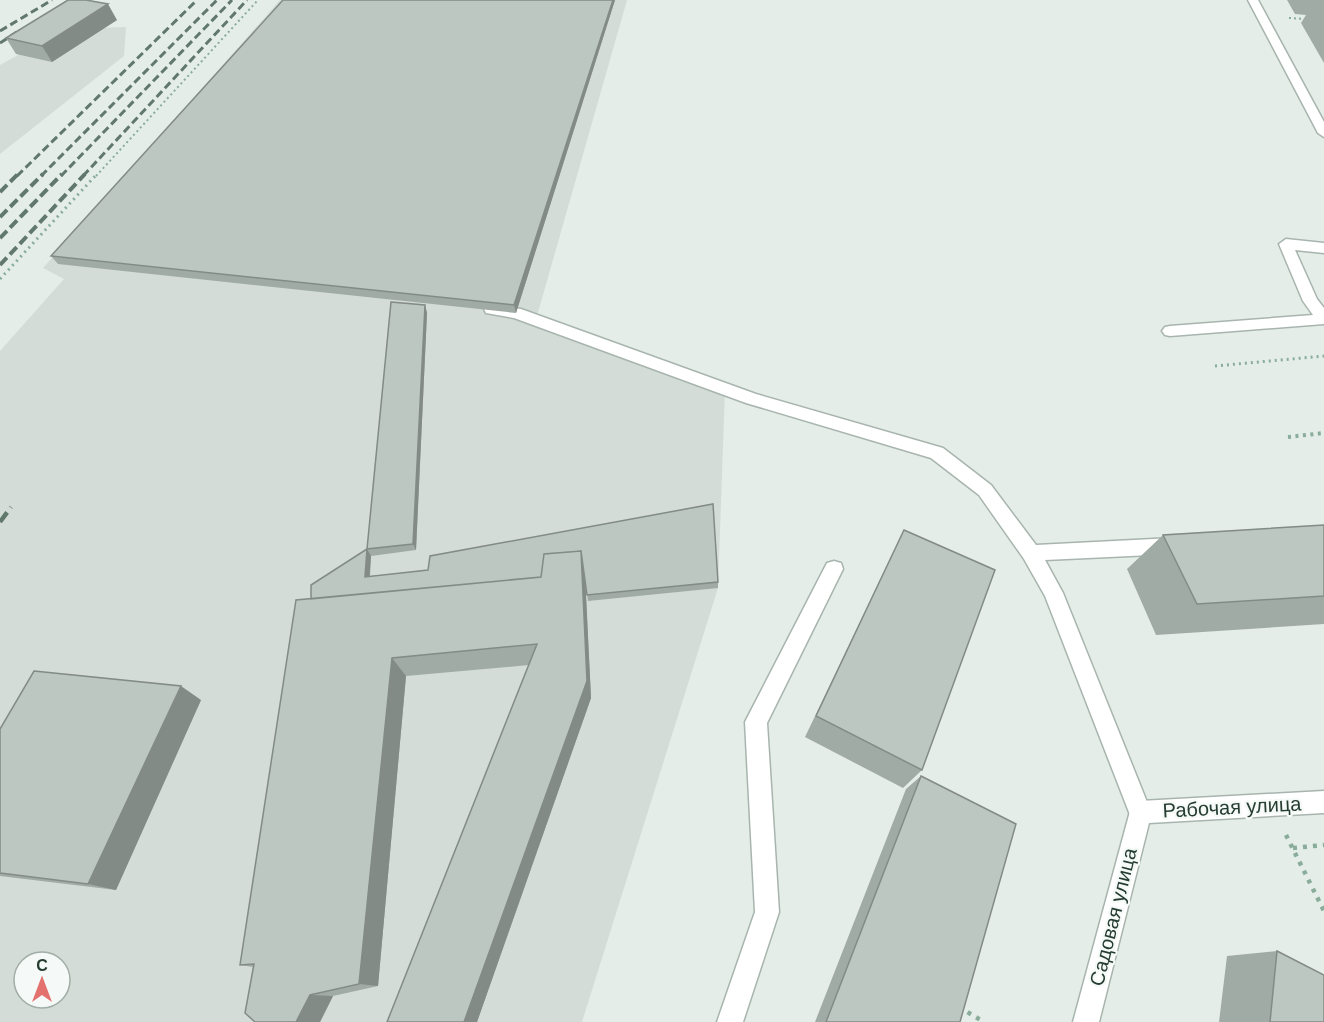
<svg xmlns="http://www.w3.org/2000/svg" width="1324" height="1022" font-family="Helvetica,sans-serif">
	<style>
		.built { fill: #d3dcd6; fill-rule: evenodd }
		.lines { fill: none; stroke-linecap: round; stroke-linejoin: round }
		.lane-casing { stroke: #a8b5ae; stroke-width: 3 }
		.street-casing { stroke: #a8b5ae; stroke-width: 3 }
		.path-far3 { stroke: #89ad9a; stroke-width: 2; stroke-dasharray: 2 3; stroke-linecap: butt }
		.path-far2 { stroke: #89ad9a; stroke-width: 3; stroke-dasharray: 2 4; stroke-linecap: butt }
		.path-far1 { stroke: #89ad9a; stroke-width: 4; stroke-dasharray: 3 4.5; stroke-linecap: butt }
		.path { stroke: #89ad9a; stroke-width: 4.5; stroke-dasharray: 4 6; stroke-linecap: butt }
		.lane { fill: #fff; fill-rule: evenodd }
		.street { fill: #fff; fill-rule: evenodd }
		.rail-far2 { stroke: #61786d; stroke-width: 3; stroke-dasharray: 8 4; stroke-linecap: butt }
		.rail-far1 { stroke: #61786d; stroke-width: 4; stroke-dasharray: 10 4.5; stroke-linecap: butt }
		.rail { stroke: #61786d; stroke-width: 4.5; stroke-dasharray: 12 6; stroke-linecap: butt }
		.wall { fill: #a1aba5 }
		.shaded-wall { fill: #838b86 }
		.building { fill: #bbc7c0; stroke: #838b86; stroke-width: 1.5 }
		.labels { text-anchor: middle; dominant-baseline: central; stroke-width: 4.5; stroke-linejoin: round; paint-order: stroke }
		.near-street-label { font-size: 20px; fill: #263d32; stroke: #f5f9f7 }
	</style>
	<rect width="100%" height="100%" fill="#e5ede8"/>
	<path class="built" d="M280 0H627L535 323 725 388 718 588 582 1022H0V351L64 279 43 268ZM24 962H60V998H24Z
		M126 27 124 56 0 154V65L65 29Z"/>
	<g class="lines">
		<defs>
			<path id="lane" d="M1248 0H1258L1324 122V137L1318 133Z
				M1286 239 1324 243V253L1295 250 1317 299 1324 308V324L1170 336 1165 335 1162 331 1165 327 1170 326 1313 315 1303 301 1279 244Z
				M491 304 521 309 756 394 943 448 991 485 1036 545 1173 538 1180 540 1182 546 1180 552 1173 554 1045 560 1063 593 1151 812 1148 820 1140 823 1132 820 1045 596 1024 559 979 495 931 458 746 403 514 318 486 313 484 309Z"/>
			<path id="street" d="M834 561 841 563 843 569 767 723 779 912 743 1022H717L755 912 745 722 827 563Z
				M1324 791V813L1149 823 1099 1022H1073L1132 804 1140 801Z"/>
		</defs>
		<use href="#lane" class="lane-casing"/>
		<use href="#street" class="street-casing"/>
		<path class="path-far3" d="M1289 18 1306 19
			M96 176 258 0"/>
		<path class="path-far2" d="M0 279 97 174
			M1215 366 1324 356"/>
		<path class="path-far1" d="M1288 437 1324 433"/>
		<path class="path" d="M1286 835 1324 911
			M1293 848 1324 845
			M959 1007 984 1022"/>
		<use href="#lane" class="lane"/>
		<use href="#street" class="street"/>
		<path class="rail-far2" d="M0 31 52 0
			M0 43 20 30
			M17 176 197 0
			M41 176 217 0
			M61 176 232 0
			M83 176 247 0"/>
		<path class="rail-far1" d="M0 192 18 174
			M0 217 43 174
			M0 238 62 174
			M0 265 85 174"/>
		<path class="rail" d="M0 522 11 507"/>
	</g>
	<path class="wall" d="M615 0 516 313 58 264 51 256Z
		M1287 0H1324V63L1301 23 1306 15 1295 14Z
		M117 20 52 62 16 54 6 38Z
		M391 302 425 305 427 313 416 550 371 556 370 576 428 570 430 556 713 504 718 582V588L588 601 585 578 591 698 477 1022H387L529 665 406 676 378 986 333 996 320 1022H255L245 1013 253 967 240 965 296 600 311 599V585L367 549Z
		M1324 525V624L1156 635 1127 569 1163 535Z
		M904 530 922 770 903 788 805 737Z
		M201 700 116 890 0 876V729Z
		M921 776 960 1022H815L906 789Z
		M1277 951 1324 1022H1219L1227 956Z"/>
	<path class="shaded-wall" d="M613 0H615L516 313 514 305Z
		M108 4 117 20 52 62 42 46Z
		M425 305 427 313 416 550 413 544Z
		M367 549 371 556 369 583 365 577Z
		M581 551 585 573 591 698 477 1022H464Z
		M392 658 406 676 378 986 359 984Z
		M181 686 201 700 116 890 88 884Z
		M310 995 333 996 320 1022H296Z"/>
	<path class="building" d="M68 0H86L108 4 42 46 6 38Z
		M283 0H613L514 305 51 256Z
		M391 302 425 305 413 544 367 549 365 577 428 570 430 556 713 504 718 582 587 595 581 551 544 554 541 577 311 599V585L367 549Z
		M1324 525V596L1197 604 1163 535Z
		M904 530 995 570 922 770 816 716Z
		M581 551 587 681 464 1022H387L537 644 392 658 359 984 310 995 296 1022H255L245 1013 254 964 240 965 296 600 541 577 544 554Z
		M34 671 181 686 88 884 0 873V729Z
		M921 776 1016 824 960 1022H826Z
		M1277 951 1324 975V1022H1270Z"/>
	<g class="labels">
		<g class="near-street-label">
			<text transform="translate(1232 807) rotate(-3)">Рабочая улица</text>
			<text transform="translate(1113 917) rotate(-76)">Садовая улица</text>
		</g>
	</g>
	<g transform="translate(42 980)"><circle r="28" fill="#f5f9f7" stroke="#a2aea8" stroke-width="1.5"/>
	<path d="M0-4.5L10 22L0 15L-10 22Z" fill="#e3716d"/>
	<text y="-9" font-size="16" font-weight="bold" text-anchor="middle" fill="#263d32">С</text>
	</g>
</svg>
